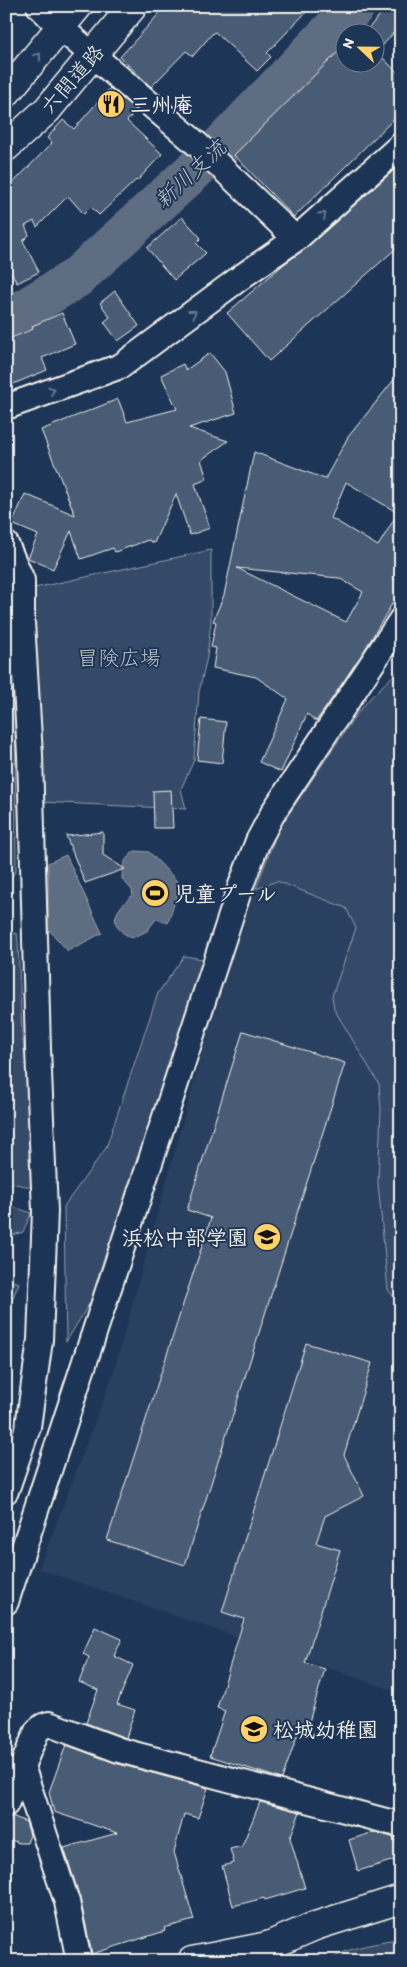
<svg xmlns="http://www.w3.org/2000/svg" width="407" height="1967" font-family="Itim,'Klee One',sans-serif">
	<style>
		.built { fill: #2a4060 }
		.green { fill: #354a67; stroke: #949ea8 }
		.water { fill: #5e6d82; stroke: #9aa2ab }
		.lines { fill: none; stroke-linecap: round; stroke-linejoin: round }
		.river { stroke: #5e6d82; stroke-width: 41 }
		.building { fill: #485b74; stroke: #f4f1e8; fill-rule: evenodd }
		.street-casing { stroke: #f4f1e8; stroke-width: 28 }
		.secondary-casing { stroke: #f4f1e8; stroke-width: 31 }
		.highway-casing { stroke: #f4f1e8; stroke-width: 31 }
		.street { stroke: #1d3557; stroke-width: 24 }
		.secondary { stroke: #1d3557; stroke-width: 28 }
		.highway { stroke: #1d3557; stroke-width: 28 }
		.oneway { stroke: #68778a }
		.labels { text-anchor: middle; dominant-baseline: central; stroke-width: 4; stroke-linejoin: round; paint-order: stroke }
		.street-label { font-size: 21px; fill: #f4f1e8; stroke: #1d3557 }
		.poi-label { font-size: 21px; font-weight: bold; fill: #f4f1e8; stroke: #1d3557; text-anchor: start }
		.park-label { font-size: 21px; fill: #bbbfc1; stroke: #1d3557 }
		.water-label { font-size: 22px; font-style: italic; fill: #c0c3c4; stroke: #1d3557 }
	</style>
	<rect width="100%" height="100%" fill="#1d3557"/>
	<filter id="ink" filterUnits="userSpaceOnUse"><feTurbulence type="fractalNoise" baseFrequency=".02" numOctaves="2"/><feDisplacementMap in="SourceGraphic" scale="10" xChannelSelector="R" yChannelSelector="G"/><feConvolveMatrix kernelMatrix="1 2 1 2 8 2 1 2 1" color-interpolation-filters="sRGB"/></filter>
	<g filter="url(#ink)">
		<path class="built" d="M277 881 346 908 357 928 332 996 334 1009 379 1084 388 1290 401 1306V1693L39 1569 113 1374 207 1035 233 953 256 889Z"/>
		<path class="green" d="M211 550V622L207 657 199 692 194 760 181 789 186 809 40 802 30 589Z
			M6 645 15 696 16 871 6 885Z
			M401 668V1306L388 1290 378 1183 381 1109 379 1084 334 1009 332 996 356 928 346 908 277 881 256 889 278 830 356 715 371 697Z
			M17 933 18 942 22 1033 33 1123 29 1159 42 1182 37 1188 10 1183 8 1205 31 1213 23 1232 6 1237V936Z
			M184 956 209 960 97 1291 66 1342 64 1206 106 1148 158 993Z
			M6 1279 19 1283 6 1315Z
			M401 1939V1961H330C343 1947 382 1943 401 1939Z"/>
		<path class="water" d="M135 851 149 852 178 882 179 889 168 923 156 919 147 931 132 938C105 925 115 910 133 895L132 890 122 879C122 865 124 859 135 851Z
			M66 855 102 933 68 951 48 929V863Z"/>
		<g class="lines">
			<path class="river" d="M6 317 25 309 76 278 221 146 355 6"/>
		</g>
		<path class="building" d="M166 6H312L267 53 271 57 257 71 215 32 213 33 193 56 186 51 151 87 120 57Z
			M388 6H401V24L377 52 401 76V112L294 217 234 155 344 46V62H374V32H365Z
			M110 88 136 110 127 121 162 154 137 181 136 180 99 215 91 207 84 214 68 196 37 227 34 221 25 226 29 235 23 241 39 272 17 283 6 262V181L9 187 52 143 47 138 63 120 74 129Z
			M401 164V244L269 361 227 313 284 264 305 249Z
			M182 217 201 238 196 243 206 253 174 280 147 248Z
			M115 291 139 326 118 341 104 322 110 317 100 303Z
			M62 313 75 344 42 358 47 370 6 387V340L33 329 32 326Z
			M210 353 225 372 236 413 189 428 228 441 201 460 207 479 195 484 210 528 190 535 176 494 154 543 148 540 115 552 113 548 81 559 71 531 53 569 28 558 38 535 12 524 25 494 75 515 41 430 118 399 127 422 177 409 161 375 183 364 186 370Z
			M401 371V566L393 578 401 583V589L364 651 327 706 316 721 307 714 281 772 259 762 288 699 256 677 213 668 216 648 211 647 216 622 213 621 224 595 254 452 325 479 348 437ZM346 482 398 513 378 546 331 518ZM237 568 339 578 363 592 346 622Z
			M201 719 226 722 222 763 197 760Z
			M171 790 173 828H154L153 791Z
			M103 832V855L125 869 85 883 66 836Z
			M243 1031 345 1063 185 1565 107 1540 211 1218 187 1210Z
			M306 1343 372 1363 344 1455 364 1496 325 1516 316 1543 340 1550 305 1663 325 1669 305 1735 298 1733 282 1779 210 1756 225 1711 217 1708 244 1619 222 1612Z
			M95 1627 122 1639 114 1656 133 1665 117 1704 135 1710 126 1738 86 1723 98 1690 79 1682 89 1657 83 1654Z
			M66 1745 115 1763 208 1788 198 1818 184 1814 174 1852 194 1920 164 1928 165 1931 92 1954 80 1898 64 1848 117 1833 54 1812 49 1792Z
			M260 1802 300 1812 290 1838 305 1888 265 1900 264 1898 233 1906 222 1866 234 1863 230 1849 242 1846Z
			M12 1816 26 1822 30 1835 27 1843H19L6 1838V1830Z
			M374 1832 395 1838 401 1858 358 1871 349 1840Z"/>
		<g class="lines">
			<defs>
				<path id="street" d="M39 6 61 28 198 145 296 239
					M6 407 121 366 244 275 296 239 401 145
					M6 544 22 580V622L30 755 38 1049 45 1211 40 1340 28 1427 6 1491
					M6 1602 241 885 258 841 274 811 401 620
					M22 1766 67 1902 79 1961
					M6 1804 37 1731 43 1726 49 1724 119 1750 401 1825"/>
				<path id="secondary" d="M6 93 78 6
					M6 147 47 110 133 6
					M268 1946 315 1926 401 1899"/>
				<path id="highway" d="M192 1961 268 1946 274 1961"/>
			</defs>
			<use href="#street" class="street-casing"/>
			<use href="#secondary" class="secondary-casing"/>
			<use href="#highway" class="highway-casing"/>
			<use href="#street" class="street"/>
			<use href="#secondary" class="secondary"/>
			<use href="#highway" class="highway"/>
		</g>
		<defs><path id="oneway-chevron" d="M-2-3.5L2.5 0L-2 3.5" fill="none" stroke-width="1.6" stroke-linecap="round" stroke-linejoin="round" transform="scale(1.25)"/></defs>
		<g class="oneway">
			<use href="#oneway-chevron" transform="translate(38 56) rotate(-51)"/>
			<use href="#oneway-chevron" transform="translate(323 215) rotate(-42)"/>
			<use href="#oneway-chevron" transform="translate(193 313) rotate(-37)"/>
			<use href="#oneway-chevron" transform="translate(52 390) rotate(-19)"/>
		</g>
	</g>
	<defs>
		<symbol id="restaurant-disc" viewBox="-11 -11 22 22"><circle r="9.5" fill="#ffd166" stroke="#1d3557"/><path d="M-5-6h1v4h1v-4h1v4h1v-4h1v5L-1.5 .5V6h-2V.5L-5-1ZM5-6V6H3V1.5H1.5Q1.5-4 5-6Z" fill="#111"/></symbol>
		<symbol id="stadium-disc" viewBox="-11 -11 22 22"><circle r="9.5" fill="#ffd166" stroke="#1d3557"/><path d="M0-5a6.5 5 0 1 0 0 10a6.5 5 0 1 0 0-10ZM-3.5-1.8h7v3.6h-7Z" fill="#111"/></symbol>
		<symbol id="school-disc" viewBox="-11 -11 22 22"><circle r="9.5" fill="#ffd166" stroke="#1d3557"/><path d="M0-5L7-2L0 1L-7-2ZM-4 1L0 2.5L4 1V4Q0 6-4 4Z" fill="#111"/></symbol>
	</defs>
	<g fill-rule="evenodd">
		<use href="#restaurant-disc" x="95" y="88" width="32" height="32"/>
		<use href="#stadium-disc" x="139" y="877" width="32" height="32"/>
		<use href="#school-disc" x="251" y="1221" width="32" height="32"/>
		<use href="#school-disc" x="238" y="1713" width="32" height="32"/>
	</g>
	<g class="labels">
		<g class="street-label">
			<text transform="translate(72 79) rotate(-49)">六間道路</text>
		</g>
		<g class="poi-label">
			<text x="130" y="104">三州庵</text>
			<text x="174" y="893">児童プール</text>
			<text x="248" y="1237" text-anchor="end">浜松中部学園</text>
			<text x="273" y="1729">松城幼稚園</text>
		</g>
		<g class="park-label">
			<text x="119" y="657">冒険広場</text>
		</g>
		<g class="water-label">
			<text transform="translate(190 174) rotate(-43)">新川支流</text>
		</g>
	</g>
	<rect width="407" height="1967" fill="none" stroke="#1d3557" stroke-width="25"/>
	<rect x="12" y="12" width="382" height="1942" fill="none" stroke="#f4f1e8" stroke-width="2" filter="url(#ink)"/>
	<g transform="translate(360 48) rotate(292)"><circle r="24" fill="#1d3557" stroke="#738091"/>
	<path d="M0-4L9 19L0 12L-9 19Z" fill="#ffd166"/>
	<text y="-8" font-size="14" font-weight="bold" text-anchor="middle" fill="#f4f1e8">N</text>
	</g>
</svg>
